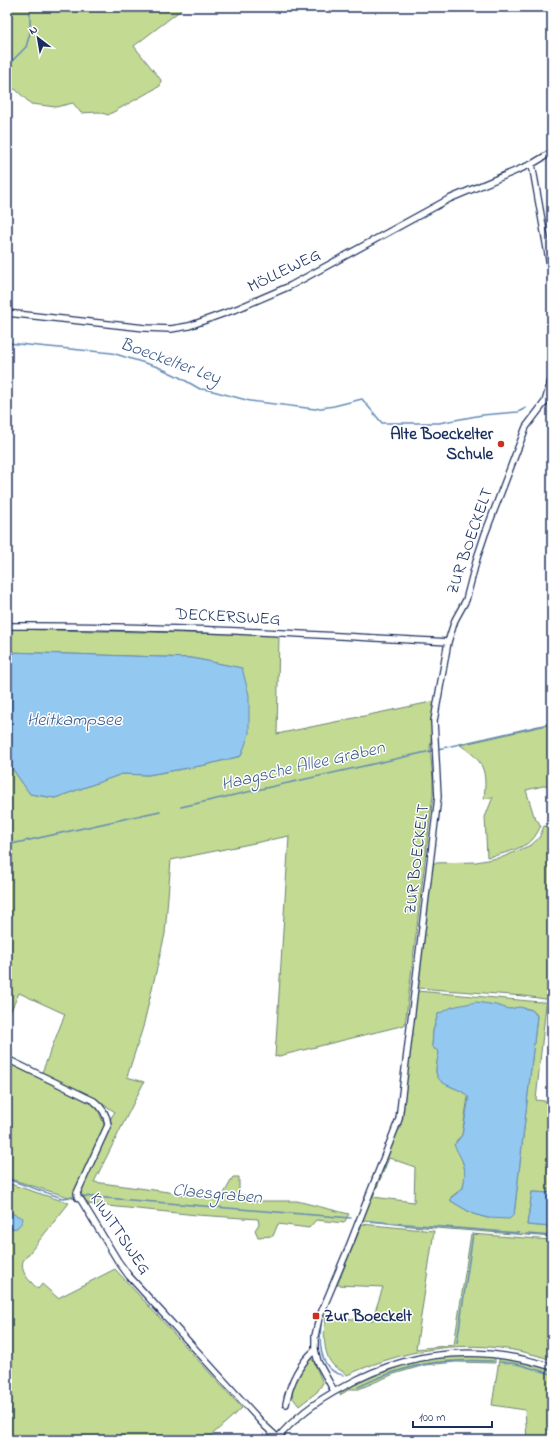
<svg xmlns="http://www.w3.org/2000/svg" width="559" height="1447" font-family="'Indie Flower',sans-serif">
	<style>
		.green { fill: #c2da91; stroke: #6e8478; fill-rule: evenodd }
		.water { fill: #93c8f0; stroke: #638bb6 }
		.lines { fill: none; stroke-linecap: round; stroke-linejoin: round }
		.stream { stroke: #638bb6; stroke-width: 1.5 }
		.minor-casing { stroke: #1b2f5e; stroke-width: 8 }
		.minor { stroke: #fff; stroke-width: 5.5 }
		.poi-dot { fill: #c8321e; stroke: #fff; stroke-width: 1.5 }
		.labels { text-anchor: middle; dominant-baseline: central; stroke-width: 3; stroke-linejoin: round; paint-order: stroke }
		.street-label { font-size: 17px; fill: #1b2f5e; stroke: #fff }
		.poi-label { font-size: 17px; font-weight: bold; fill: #1b2f5e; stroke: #fff; text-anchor: end }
		.water-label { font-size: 18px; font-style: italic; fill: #3f5d8a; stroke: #fff }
	</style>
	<rect width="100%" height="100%" fill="#fff"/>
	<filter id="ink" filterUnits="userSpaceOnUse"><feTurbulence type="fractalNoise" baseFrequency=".025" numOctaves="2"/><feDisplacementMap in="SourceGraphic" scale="8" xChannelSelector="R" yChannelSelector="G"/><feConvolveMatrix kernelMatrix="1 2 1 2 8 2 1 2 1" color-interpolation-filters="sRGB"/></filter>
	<g filter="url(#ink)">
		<path class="green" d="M7 7H179L181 10 134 46 161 80 160 86 108 115 99 112 81 113 73 103 56 107 31 104 15 89 7 90Z
			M7 629 279 635 277 734 436 701 430 748 433 779V795L405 1025 275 1057 289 836 171 860 165 934 143 1027 127 1077 144 1082 94 1182 221 1199 233 1177H239V1194L248 1196 251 1201H297L349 1214 344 1223 316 1220 309 1228 278 1224 273 1236 258 1237 255 1230 259 1224 258 1219 197 1215 88 1204 81 1193 82 1184 100 1147 112 1116 115 1112 106 1106 41 1075 65 1014 19 993 7 1019V761L30 794 55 798 122 774 148 775 205 765 241 756V668L192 658 7 652Z
			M552 724V784L526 790 534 816 536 817 535 819 539 822V825L541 826C538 831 536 836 532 840 522 849 500 855 487 857L485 817 493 797 484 799C487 770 484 761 460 745Z
			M544 826 552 827V1000L524 996 418 988 433 863 476 862 503 857 531 845 539 838Z
			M417 991 552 1003V1005H546L536 1100 552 1102V1193L532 1192 527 1225 552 1227V1237L410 1226 363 1220V1217L398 1130 400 1129 401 1124H400ZM488 1004C495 1005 501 1007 507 1009 517 1010 532 1004 537 1016L514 1215 488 1218 473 1214 451 1201V1197L463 1188 466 1173 456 1141 462 1135 468 1097C460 1086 437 1087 436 1071 436 1065 438 1058 439 1052L432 1047 433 1031 438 1014ZM389 1158 415 1167 414 1202 373 1197Z
			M7 1060 94 1103 99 1112 106 1129 81 1180 75 1199 7 1178Z
			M7 1183 69 1203 23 1261C20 1273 30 1281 38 1289L42 1284 58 1298 115 1269 242 1408 206 1440H7Z
			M362 1224 434 1231 416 1349 454 1345 471 1234 552 1240V1360C481 1336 415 1345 347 1375 343 1371 337 1369 334 1366 323 1356 323 1332 326 1319L324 1316 372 1321 383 1287 337 1285Z
			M464 1356 494 1357 495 1359V1363L456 1362 425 1365 394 1374 359 1389H350L340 1395V1392C380 1371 418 1357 464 1356Z
			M308 1358 313 1360 323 1383 317 1392 299 1406 292 1397 293 1387Z
			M500 1358 532 1364 552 1370V1440H527L525 1410 492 1405 499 1360Z"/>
		<path class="water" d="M7 652 192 658 242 668 249 695V734L241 756 205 765 148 775 122 774 55 798 30 794 7 761Z
			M476 1002 496 1005 509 1009 519 1007 532 1010 537 1016 514 1215 509 1219 488 1218 473 1214 451 1201V1198L463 1188C467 1166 464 1164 454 1145L462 1135 469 1098C460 1085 437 1088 436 1071 436 1065 438 1058 439 1052L432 1047 433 1031 438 1014 452 1007Z
			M532 1192 552 1193V1227L527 1225Z
			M7 1208 13 1214 23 1218 22 1222 17 1228 8 1229 7 1228Z"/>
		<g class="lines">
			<path class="stream" d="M7 66 26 47 30 33V11L36 7
				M7 343 112 353 158 367 179 377 200 389 209 390 250 401 315 409 334 406 362 399 382 423H439L482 415 518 412 526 408
				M438 749 552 723
				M181 807 431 751
				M7 845 160 811
				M7 1179 62 1198 73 1197
				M82 1196 351 1218
				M368 1221 519 1233
				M526 1234 552 1236
				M321 1324C319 1343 319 1371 343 1375
				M457 1343 473 1234
				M500 1362 517 1364 552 1374
				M358 1387C407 1363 440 1359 493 1361"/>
			<defs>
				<path id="minor" d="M532 164 552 277
					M7 313 145 328 171 329 189 326 239 308 290 286 449 199 532 164 552 152
					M7 626C154 625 301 634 448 642
					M7 1059 94 1101C102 1107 107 1115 108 1125L77 1193 78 1198 81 1200 118 1261 129 1276 265 1426 278 1438
					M334 1391 318 1362 315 1350V1336L319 1318 348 1249 399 1119 438 797 434 721 448 642 455 620 466 600 477 558 485 534 526 427 545 402 552 377
					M286 1404C290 1383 299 1364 315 1350
					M276 1440C294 1418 318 1400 343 1387 409 1350 480 1344 552 1367"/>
			</defs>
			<use href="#minor" class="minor-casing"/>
			<use href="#minor" class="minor"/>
		</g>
	</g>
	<g class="poi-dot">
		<circle cx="501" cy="444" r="4"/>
		<rect x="312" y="1312" width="8" height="8" rx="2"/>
	</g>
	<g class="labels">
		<g class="street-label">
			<text transform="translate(284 271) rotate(-26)">MÖLLEWEG</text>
			<text transform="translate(470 541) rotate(-71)">ZUR BOECKELT</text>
			<text transform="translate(228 617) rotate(3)">DECKERSWEG</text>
			<text transform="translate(417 859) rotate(-83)">ZUR BOECKELT</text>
			<text transform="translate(120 1234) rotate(56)">KIWITTSWEG</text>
		</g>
		<g class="poi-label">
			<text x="493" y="434">Alte Boeckelter<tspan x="493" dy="20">Schule</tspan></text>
			<text x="324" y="1316" text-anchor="start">Zur Boeckelt</text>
		</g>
		<g class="water-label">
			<text transform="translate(170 362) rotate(20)">Boeckelter Ley</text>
			<text x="74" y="721">Heitkampsee</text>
			<text transform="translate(303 767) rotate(-13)">Haagsche Allee Graben</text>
			<text transform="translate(217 1195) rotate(5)">Claesgraben</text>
		</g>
	</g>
	<rect width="559" height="1447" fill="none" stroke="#fff" stroke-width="24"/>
	<rect x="12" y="12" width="535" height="1423" fill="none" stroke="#1b2f5e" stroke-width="1.5" filter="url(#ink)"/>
	<g transform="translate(38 38) rotate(329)" stroke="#ffffff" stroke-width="3" paint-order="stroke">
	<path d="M0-3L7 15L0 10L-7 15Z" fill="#1b2f5e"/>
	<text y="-6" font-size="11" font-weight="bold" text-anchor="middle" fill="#1b2f5e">N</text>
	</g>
	<path d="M413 1421v6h79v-6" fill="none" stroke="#1b2f5e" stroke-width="2"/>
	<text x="419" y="1421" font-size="12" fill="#1b2f5e" stroke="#ffffff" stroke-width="3" paint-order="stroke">100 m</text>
</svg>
